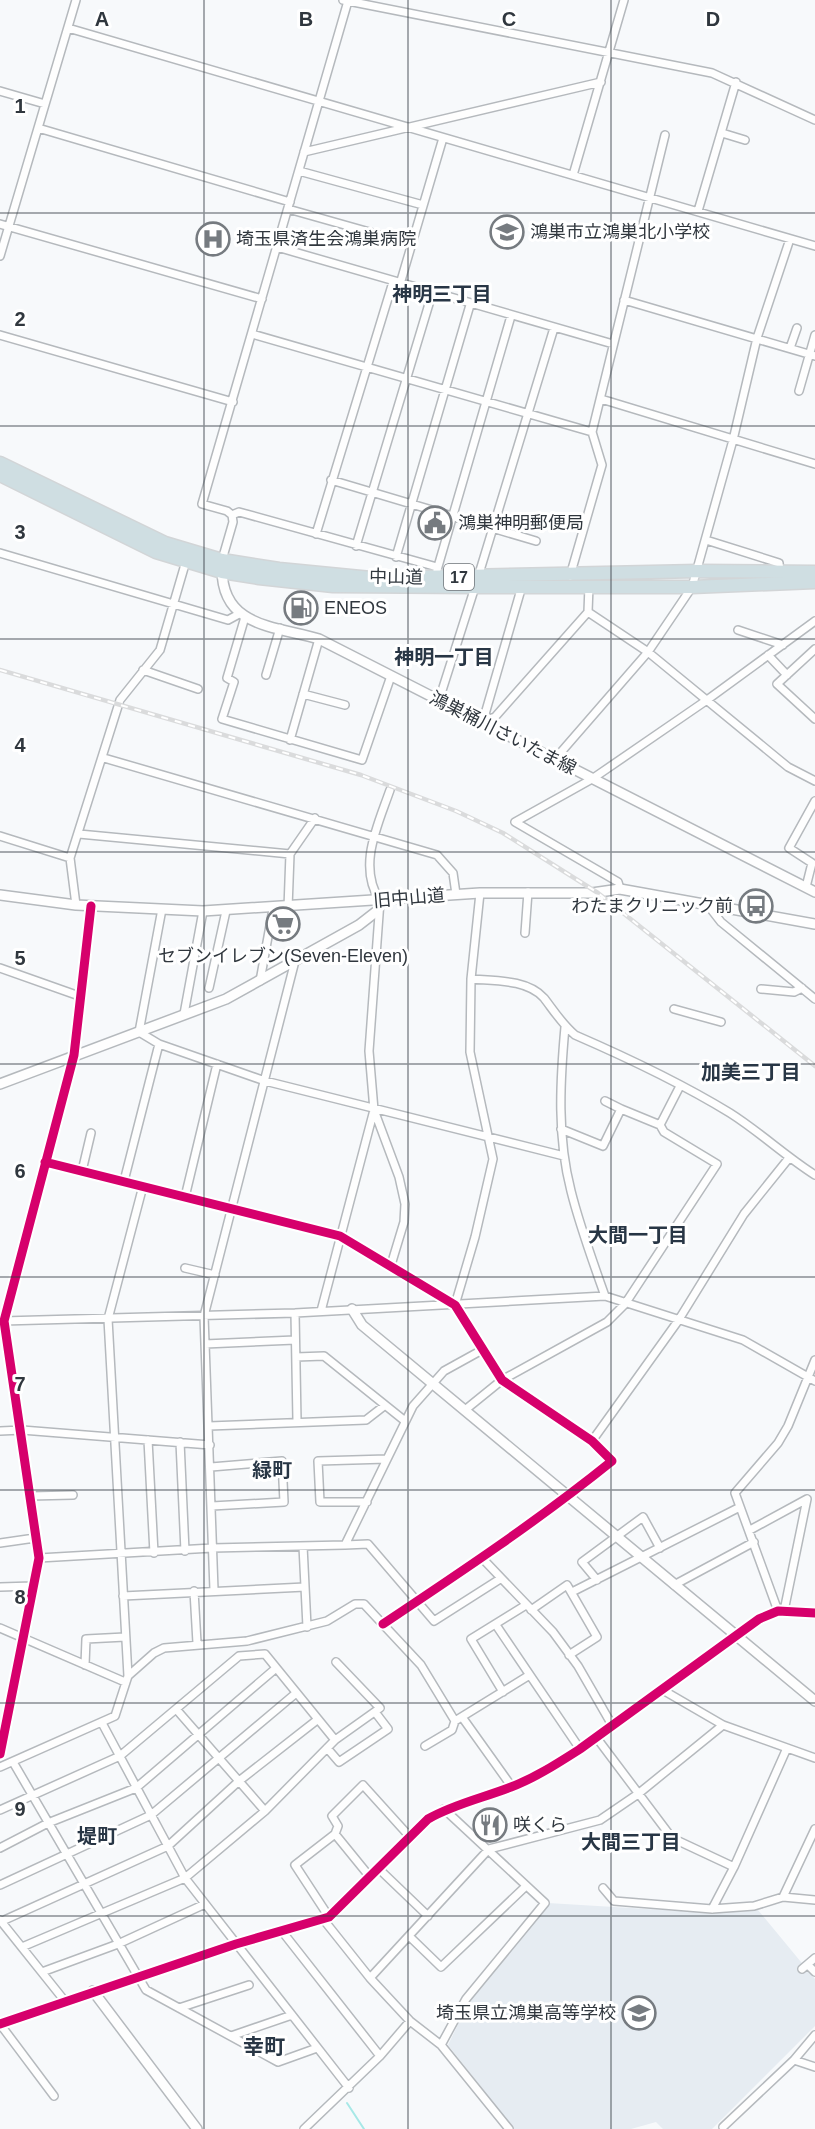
<svg xmlns="http://www.w3.org/2000/svg" width="815" height="2129" font-family="Helvetica,'Noto Sans JP',sans-serif">
	<style>
		.built { fill: #e6ecf2 }
		.lines { fill: none; stroke-linecap: round; stroke-linejoin: round }
		.stream { stroke: #a7e8e7; stroke-width: 2 }
		.street-casing { stroke: #b5b9bd; stroke-width: 10 }
		.secondary-casing { stroke: #b5b9bd; stroke-width: 12 }
		.highway-casing { stroke: #d2d5d7; stroke-width: 15 }
		.street { stroke: #fefefe; stroke-width: 7 }
		.secondary { stroke: #fefefe; stroke-width: 9 }
		.highway { stroke: #cfdee2; stroke-width: 12 }
		.rail-casing { stroke: #dadbdc; stroke-width: 4.5 }
		.rail { stroke: #fff; stroke-width: 2; stroke-dasharray: 7; stroke-linecap: butt }
		.cycleway-casing { stroke: #fff; stroke-width: 13 }
		.cycleway { stroke: #d6006c; stroke-width: 9 }
		.grid { fill: none; stroke: #30373e; stroke-width: 1.5; stroke-opacity: 0.55 }
		.labels { text-anchor: middle; dominant-baseline: central; stroke-width: 6; stroke-linejoin: round; paint-order: stroke }
		.shield { fill: #fff; stroke: #6e7378; stroke-width: 1.5 }
		.shield-label { font-size: 16px; font-weight: bold; fill: #30373e }
		.poi-label { font-size: 18px; fill: #30373e; stroke: #fff; text-anchor: start }
		.street-label { font-size: 18px; fill: #30373e; stroke: #fff }
		.neighbourhood-label { font-size: 20px; font-weight: bold; fill: #283645; stroke: #fff }
		.quarter-label { font-size: 21px; font-weight: bold; fill: #283645; stroke: #fff }
		.grid-label { font-size: 20px; text-anchor: middle; font-weight: bold; fill: #30373e; stroke: #fff; stroke-width: 6; stroke-linejoin: round; paint-order: stroke }
	</style>
	<rect width="100%" height="100%" fill="#f7f9fb"/>
	<path class="built" d="M548 1903 713 1913 758 1910 815 1979V2026L712 2129H663L656 2122 631 2129H514L448 2045 470 2000Z"/>
	<g class="lines">
		<path class="stream" d="M347 2103 364 2129"/>
		<defs>
			<path id="street" d="M343 0 712 73 815 120
				M348 1 202 504 227 511 232 515 239 512 437 567
				M68 28 815 246
				M0 91 45 104
				M38 128 290 202
				M722 133 745 140
				M304 152 601 82
				M299 171 423 205
				M573 175 624 0
				M288 209 412 244
				M698 211 736 82
				M0 224 262 299
				M277 247 613 344
				M0 256 76 0
				M400 284 443 138
				M624 300 815 356
				M252 334 592 432
				M0 335 233 402
				M790 348 797 328
				M799 391 815 335
				M601 399 815 464
				M331 480 536 541
				M316 534 393 282
				M706 540 779 563 780 572
				M356 546 432 294
				M0 553 228 620 239 614
				M396 557 470 305
				M222 560 233 522 232 515
				M437 570 511 316
				M570 576 602 465 592 432 665 135
				M478 577 554 328
				M588 612 648 652 788 767 815 781
				M245 617 227 678 234 682 222 719 362 760 391 676
				M738 630 783 645
				M815 649 777 684 815 719
				M768 655 787 675
				M143 670 198 689
				M266 675 280 628
				M303 694 345 705
				M439 700 475 587
				M483 721 495 717 588 612 589 586
				M483 721 522 586
				M290 740 319 639
				M104 758 437 855 453 873 456 894
				M555 759 648 652 692 587 733 440 757 338 790 239
				M390 790C378 825 357 866 380 901L369 1051 374 1110 399 1177 405 1204 404 1222 391 1265
				M79 834 290 854
				M0 836 70 858
				M806 887 812 863 789 848 815 801
				M620 889 618 882 515 822 592 779 707 700 815 621
				M707 904 721 922 815 999
				M76 905 70 858 120 700 160 650 186 561
				M288 908 290 854 315 818
				M162 909 139 1032 159 1044 265 1081 564 1156
				M525 933 528 892
				M0 968 82 997
				M471 979C494 981 527 979 544 998 554 1011 562 1024 575 1035 628 1058 681 1083 730 1113 760 1132 785 1156 815 1175
				M260 981 273 909
				M209 988 226 911
				M761 989 794 992 802 988
				M674 1009 721 1022
				M184 1014 203 911
				M565 1027C560 1082 557 1137 571 1191 580 1227 593 1262 605 1296
				M621 1109 660 1125
				M561 1129 603 1146 621 1109 605 1101
				M45 1162 340 1236 455 1305 502 1380 592 1441 612 1461C539 1520 461 1572 383 1624
				M82 1171 91 1133
				M124 1181 159 1044
				M185 1197 217 1064
				M185 1268 215 1275
				M455 1305 475 1237 493 1159 470 1052 471 979 480 893
				M321 1311 374 1110
				M295 1313 297 1421
				M3 1321 295 1313 605 1296 743 1340 815 1381
				M205 1344 295 1340
				M296 1357 324 1356 405 1421
				M465 1410 502 1380 607 1322 625 1304 717 1164 664 1132 660 1125 680 1086
				M209 1426 366 1420 384 1406
				M0 1431 22 1430 210 1445
				M148 1440 154 1553
				M592 1441 678 1321 744 1214 789 1158
				M180 1442 185 1551
				M211 1467 282 1461 284 1502 212 1506
				M30 1496 73 1495
				M367 1502H320L318 1461 387 1459
				M750 1530 807 1499 784 1611
				M0 1543 35 1538
				M345 1545 368 1544 434 1621 500 1579
				M303 1546 307 1627
				M39 1558 212 1548 345 1545 413 1406 444 1371 482 1350
				M482 1558 553 1632 578 1666 612 1725
				M597 1580 582 1562 643 1517 660 1548
				M674 1585 754 1542
				M0 1587 33 1586
				M214 1590 204 1316 295 961
				M194 1591 197 1643
				M572 1592 738 1508
				M123 1596 305 1587
				M531 1610 567 1585 597 1637 569 1655
				M778 1611 735 1493 778 1443 788 1426 815 1360
				M496 1625 580 1749
				M0 1628 125 1682
				M85 1665 86 1639 125 1637
				M128 1676 154 1653 164 1648 247 1641 327 1621 355 1604H364L421 1665 455 1721
				M661 1689 723 1725 815 1758
				M503 1692 471 1639 526 1605
				M176 1709 265 1811
				M462 1717 512 1787
				M102 1723 185 1878 349 2088
				M596 1737 672 1838 734 1867
				M425 1746 452 1730 455 1721 528 1676
				M327 1748 339 1762 388 1729 375 1712
				M0 1754 39 1558 4 1321 74 1055 91 906
				M13 1762 146 1990 278 2062 317 2048
				M0 1767 115 1716 128 1676 108 1319 143 1186
				M0 1810 120 1756 239 1656 265 1654 335 1740
				M335 1834 370 1877
				M0 1848 48 1823 136 1788 275 1669
				M378 1868 428 1916
				M0 1885 151 1815 295 1694
				M603 1888 614 1901 712 1909 754 1906 783 1897 815 1900
				M783 1897 815 1829
				M712 1909 734 1867 787 1748
				M329 1917 295 1865 335 1834 338 1826 332 1816 363 1785 410 1837
				M323 1919 370 1978 410 2021 441 2045 509 2129
				M0 1920 64 2000
				M0 1922 168 1846 239 1781 317 1720
				M281 1930 380 2056
				M409 1936 441 1967 526 1886
				M22 1947 185 1878 265 1811 335 1740 380 1708 336 1662
				M808 1965 815 1972
				M802 1969 815 1958
				M42 1972 118 1944 205 1904
				M370 1978 489 1849 600 1820 638 1794 723 1725
				M179 2008 249 1985
				M0 2024 236 1944 329 1917 428 1819C454 1804 483 1798 511 1787 535 1778 558 1763 580 1749L759 1619 778 1611 815 1613
				M0 2024 54 2096
				M231 2036 292 2015
				M441 2045 466 1999 545 1903 444 1809
				M794 2060 815 2067
				M723 2127 794 2060 815 2035
				M304 2129 380 2056 410 2021"/>
			<path id="secondary" d="M222 569C222 627 274 626 319 639L815 892
				M0 895 76 905 203 911 480 893H592L620 889 815 924
				M0 1084 226 999 359 925 377 911
				M352 1309 362 1325 815 1701
				M93 1991 197 2129"/>
			<path id="highway" d="M0 463 165 543 222 560 279 569 371 578 698 571 815 572
				M0 475 156 552 222 572 259 578 333 586 475 587H692L815 582"/>
		</defs>
		<use href="#street" class="street-casing"/>
		<use href="#secondary" class="secondary-casing"/>
		<use href="#highway" class="highway-casing"/>
		<use href="#street" class="street"/>
		<use href="#secondary" class="secondary"/>
		<use href="#highway" class="highway"/>
		<defs>
			<path id="rail" d="M0 670 361 775 456 811 503 833 598 893 815 1066"/>
		</defs>
		<use href="#rail" class="rail-casing"/>
		<use href="#rail" class="rail"/>
		<defs>
			<path id="cycleway" d="M45 1162 340 1236 455 1305 502 1380 592 1441 612 1461C539 1520 461 1572 383 1624
				M0 1754 39 1558 4 1321 74 1055 91 906
				M0 2024 236 1944 329 1917 428 1819C454 1804 483 1798 511 1787 535 1778 558 1763 580 1749L759 1619 778 1611 815 1613"/>
		</defs>
		<use href="#cycleway" class="cycleway-casing"/>
		<use href="#cycleway" class="cycleway"/>
	</g>
	<path class="grid" d="M204 0V2129M408 0V2129M611 0V2129M0 213H815M0 426H815M0 639H815M0 852H815M0 1064H815M0 1277H815M0 1490H815M0 1703H815M0 1916H815"/>
	<defs>
		<symbol id="school-ring" viewBox="-11 -11 22 22"><circle r="9.5" fill="#fff" stroke="#767b80" stroke-width="1.5"/><path d="M0-5L7-2L0 1L-7-2ZM-4 1L0 2.5L4 1V4Q0 6-4 4Z" fill="#767b80"/></symbol>
		<symbol id="hospital-ring" viewBox="-11 -11 22 22"><circle r="9.5" fill="#fff" stroke="#767b80" stroke-width="1.5"/><path d="M-5-5h3v3.5h4V-5h3V5h-3V1.5h-4V5h-3Z" fill="#767b80"/></symbol>
		<symbol id="civic-ring" viewBox="-11 -11 22 22"><circle r="9.5" fill="#fff" stroke="#767b80" stroke-width="1.5"/><path d="M-.6-6.5H3V-4.5H.6V-3L4-1V1h2V6H-6V1h2V-1L-.6-3ZM-1.2 2.5V6h2.4V2.5Z" fill="#767b80"/></symbol>
		<symbol id="fuel-ring" viewBox="-11 -11 22 22"><circle r="9.5" fill="#fff" stroke="#767b80" stroke-width="1.5"/><path d="M-5.5-6h7V0h2V4h1.3V-2.5L3-4.5l.8-.8L6-3V5H2.5V1h-1V6h-7ZM-4.2-4.7v3.2H.2V-4.7Z" fill="#767b80"/></symbol>
		<symbol id="bus-ring" viewBox="-11 -11 22 22"><circle r="9.5" fill="#fff" stroke="#767b80" stroke-width="1.5"/><path d="M-5-6H5V4H4V6H2V4H-2V6H-4V4H-5ZM-3.5-4V0h7V-4ZM-3.5 1.2v1.5H-2V1.2ZM2 1.2v1.5H3.5V1.2Z" fill="#767b80"/></symbol>
		<symbol id="supermarket-ring" viewBox="-11 -11 22 22"><circle r="9.5" fill="#fff" stroke="#767b80" stroke-width="1.5"/><path d="M-6-5.5h2.5l.6 2H6L4.5 2H-2.5L-4.4-4H-6ZM-1.5 3.2a1.3 1.3 0 1 0 .1 0ZM3 3.2a1.3 1.3 0 1 0 .1 0Z" fill="#767b80"/></symbol>
		<symbol id="restaurant-ring" viewBox="-11 -11 22 22"><circle r="9.5" fill="#fff" stroke="#767b80" stroke-width="1.5"/><path d="M-5-6h1v4h1v-4h1v4h1v-4h1v5L-1.5 .5V6h-2V.5L-5-1ZM5-6V6H3V1.5H1.5Q1.5-4 5-6Z" fill="#767b80"/></symbol>
	</defs>
	<g fill-rule="evenodd">
		<use href="#school-ring" x="488" y="213" width="38" height="38"/>
		<use href="#hospital-ring" x="194" y="220" width="38" height="38"/>
		<use href="#civic-ring" x="416" y="504" width="38" height="38"/>
		<use href="#fuel-ring" x="282" y="589" width="38" height="38"/>
		<use href="#bus-ring" x="737" y="887" width="38" height="38"/>
		<use href="#supermarket-ring" x="264" y="905" width="38" height="38"/>
		<use href="#restaurant-ring" x="471" y="1806" width="38" height="38"/>
		<use href="#school-ring" x="620" y="1994" width="38" height="38"/>
	</g>
	<g class="labels">
		<rect class="shield" x="444" y="564" width="30" height="26" rx="4.5"/>
		<g class="shield-label">
			<text x="459" y="577">17</text>
		</g>
		<g class="poi-label">
			<text x="530" y="232">鴻巣市立鴻巣北小学校</text>
			<text x="236" y="239">埼玉県済生会鴻巣病院</text>
			<text x="458" y="523">鴻巣神明郵便局</text>
			<text x="324" y="608">ENEOS</text>
			<text x="733" y="906" text-anchor="end">わたまクリニック前</text>
			<text x="283" y="956" text-anchor="middle">セブンイレブン(Seven-Eleven)</text>
			<text x="513" y="1825">咲くら</text>
			<text x="616" y="2013" text-anchor="end">埼玉県立鴻巣高等学校</text>
		</g>
		<g class="street-label">
			<text transform="translate(396 577) rotate(1)">中山道</text>
			<text transform="translate(503 733) rotate(27)">鴻巣桶川さいたま線</text>
			<text transform="translate(409 898) rotate(-5)">旧中山道</text>
		</g>
		<g class="neighbourhood-label">
			<text x="442" y="294">神明三丁目</text>
			<text x="444" y="657">神明一丁目</text>
			<text x="751" y="1072">加美三丁目</text>
			<text x="638" y="1235">大間一丁目</text>
			<text x="272" y="1470">緑町</text>
			<text x="97" y="1836">堤町</text>
			<text x="631" y="1842">大間三丁目</text>
		</g>
		<g class="quarter-label">
			<text x="264" y="2046">幸町</text>
		</g>
	</g>
	<g class="grid-label">
		<text x="102" y="26">A</text>
		<text x="306" y="26">B</text>
		<text x="509" y="26">C</text>
		<text x="713" y="26">D</text>
		<text x="20" y="113">1</text>
		<text x="20" y="326">2</text>
		<text x="20" y="539">3</text>
		<text x="20" y="752">4</text>
		<text x="20" y="965">5</text>
		<text x="20" y="1178">6</text>
		<text x="20" y="1391">7</text>
		<text x="20" y="1604">8</text>
		<text x="20" y="1816">9</text>
	</g>
</svg>
